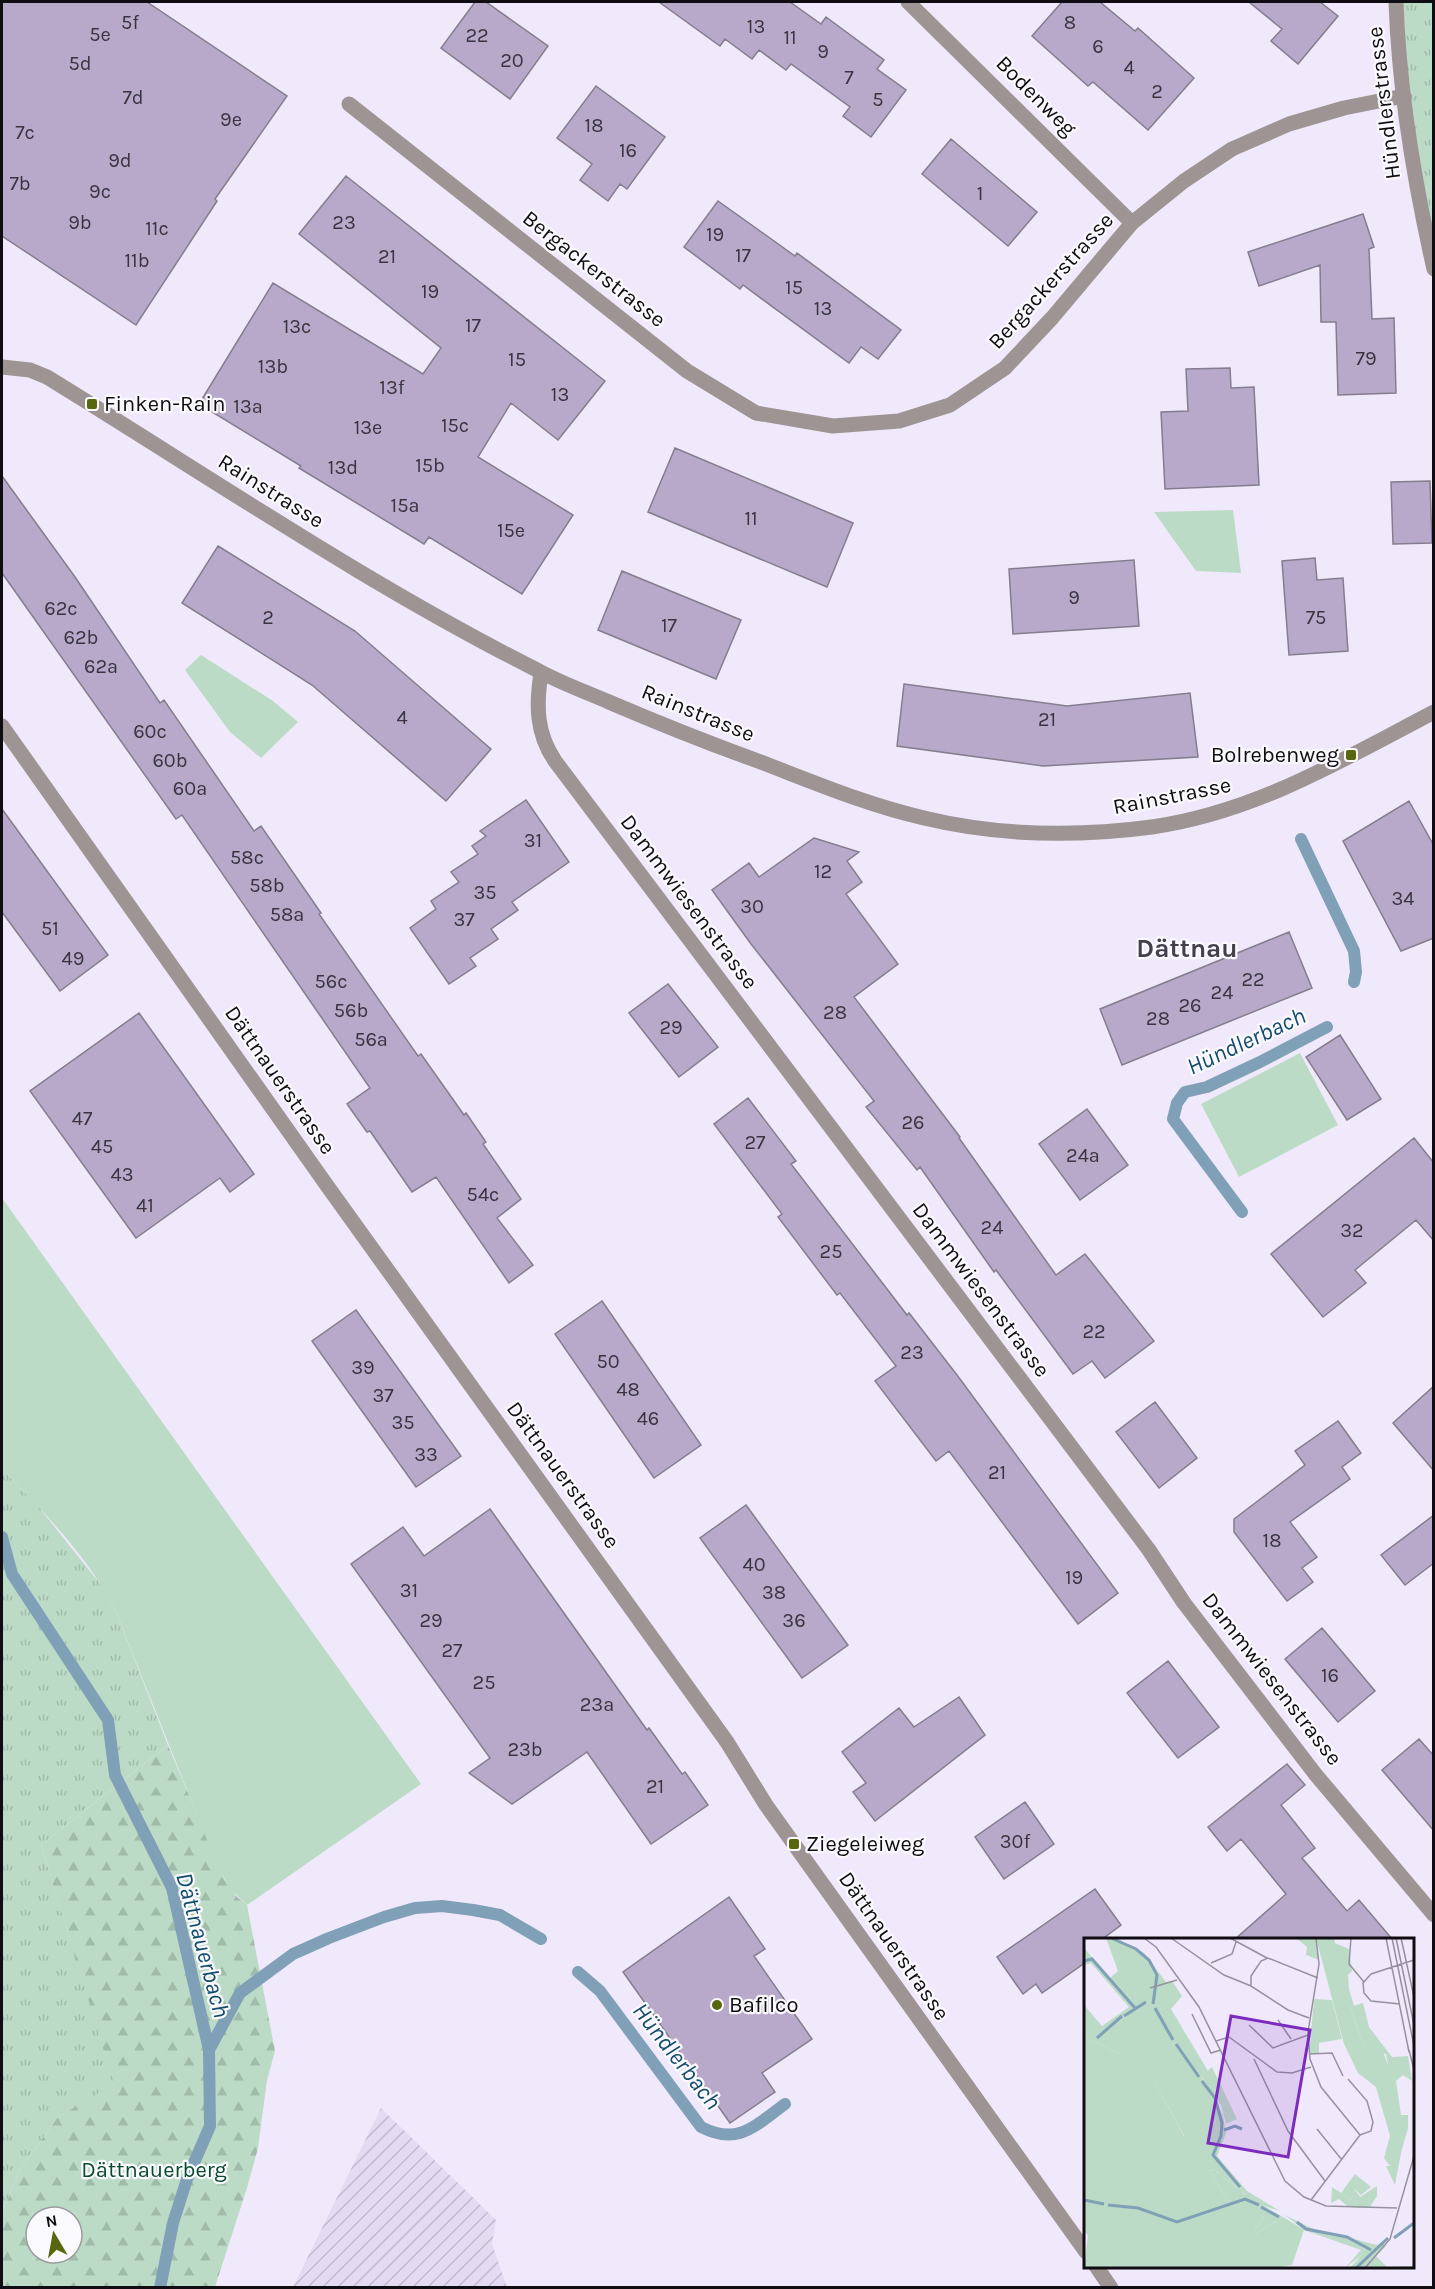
<svg xmlns="http://www.w3.org/2000/svg" width="1435" height="2289" font-family="Karla,sans-serif">
	<style>
		.industrial { fill: url(#industrial-furrows) }
		.grass { fill: url(#grass-tufts) }
		.forest { fill: url(#forest-firs); fill-rule: evenodd }
		.green { fill: #bcdbc7 }
		.lines { fill: none; stroke-linecap: round; stroke-linejoin: round }
		.stream { stroke: #7fa0b7; stroke-width: 12 }
		.building { fill: #b8a9ca; stroke: #847d8d; stroke-width: 1.5 }
		.street { stroke: #9e9493; stroke-width: 15 }
		.poi-dot { fill: #58670e; stroke: #faf9fd; stroke-width: 2 }
		.labels { text-anchor: middle; dominant-baseline: central; stroke-width: 4.5; stroke-linejoin: round; paint-order: stroke }
		.number-label { font-size: 20px; fill: #393440 }
		.street-label { font-size: 22px; fill: #0f0d12; stroke: #faf9fd }
		.poi-label { font-size: 22px; fill: #0f0d12; stroke: #faf9fd; text-anchor: start }
		.park-label { font-size: 22px; fill: #0b4b2d; stroke: #faf9fd }
		.water-label { font-size: 24px; font-style: italic; fill: #124c6d; stroke: #faf9fd }
		.quarter-label { font-size: 26px; font-weight: bold; fill: #453f4d; stroke: #faf9fd }
		.inset-river { fill: none; stroke: #7fa0b7; stroke-width: 3 }
		.inset-road { fill: none; stroke: #96919e; stroke-width: 1.5 }
		.view { fill: #7b2cbf; fill-opacity: 0.15; stroke: #7b2cbf; stroke-width: 3 }
		.inset-edge { fill: none; stroke: #0f0d12; stroke-width: 3 }
	</style>
	<defs>
		<pattern id="industrial-furrows" width="10" height="10" patternUnits="userSpaceOnUse" patternTransform="scale(1.5)"><rect width="10" height="10" fill="#e4daf1"/><path d="M-1 1l2-2M0 10L10 0M9 11l2-2" fill="none" stroke="#c2bace"/></pattern>
		<pattern id="grass-tufts" width="24" height="20" patternUnits="userSpaceOnUse" patternTransform="scale(1.5)"><rect width="24" height="20" fill="#bcdbc7"/><path d="M3 7l-1-3M5 7V3M7 7l1-3M15 17l-1-3M17 17v-4M19 17l1-3" fill="none" stroke="#a0bbaa"/></pattern>
		<pattern id="forest-firs" width="22" height="20" patternUnits="userSpaceOnUse" patternTransform="scale(1.5)"><rect width="22" height="20" fill="#bcdbc7"/><path d="M5 1l3.5 6h-7zM16 11l3.5 6h-7z" fill="#a0bbaa"/></pattern>
	</defs>
	<rect width="100%" height="100%" fill="#f0e9fb"/>
	<path class="industrial" d="M381 2108 496 2220 492 2244 507 2287H293Z"/>
	<path class="grass" d="M1396 2H1433V269Z
		M2 1469 38 1506 105 1590 116 1612 168 1745 41 1845 115 2084 58 2117 20 2169 2 2213Z"/>
	<path class="forest" d="M168 1745 224 1879 237 1897 247 1905 275 2051 267 2080 258 2148 247 2188 215 2287 2 2288V2213L20 2169 58 2117 114 2084 41 1845ZM36 2217H72V2253H36Z"/>
	<path class="green" d="M1233 510 1241 573 1196 571 1154 512Z
		M201 655 273 701 298 722 261 758 230 732 185 670Z
		M1300 1053 1338 1125 1239 1177 1201 1104Z
		M2 1198 421 1784 247 1905 230 1889 217 1865 116 1612C92 1561 41 1509 2 1469Z"/>
	<g class="lines">
		<path class="stream" d="M1301 839 1354 951 1356 972 1354 982
			M1242 1212 1173 1119 1177 1103 1185 1092 1207 1087 1260 1062 1327 1027
			M2 1537 12 1574 108 1720 115 1775 172 1888 209 2050 210 2126 187 2179 173 2223 160 2288
			M578 1972 600 1991 701 2127C738 2146 755 2126 785 2104
			M209 2050 240 1993 293 1954 329 1938 384 1917 415 1908 442 1906 473 1910 500 1915 541 1939"/>
	</g>
	<path class="building" d="M2 2H147L287 96 215 199 217 201 136 325 2 236Z
		M475 2H486L548 46 510 99 441 48Z
		M659 2H790L821 24 826 17 884 60 877 69 906 90 871 137 843 116 850 107 791 64 786 70 759 50 752 59 725 39 720 46Z
		M1062 2H1100L1135 31 1138 28 1194 78 1148 130 1093 82 1088 86 1032 36Z
		M1249 2H1320L1338 16 1298 64 1271 41 1282 29Z
		M596 86 665 137 627 189 620 184 608 201 580 180 592 164 557 138Z
		M951 139 1037 212 1008 246 922 174Z
		M346 176 605 381 558 440 511 403 478 457 573 515 522 594 429 537 424 544 299 468 301 466 199 404 273 283 423 374 441 348 299 234Z
		M718 201 795 256 797 253 901 330 878 359 861 347 849 363 743 285 740 289 684 247Z
		M1363 214 1374 247 1369 249 1372 319 1394 318 1396 393 1338 395 1336 322H1321L1320 265 1259 286 1248 252Z
		M1230 368 1231 388 1254 387 1259 485 1165 489 1161 412 1188 411 1186 369Z
		M675 448 853 523 827 587 648 512Z
		M2 476 75 577 160 703 164 700 254 831 261 826 321 913 319 914 418 1056 421 1054 464 1115 466 1113 486 1142 483 1144 521 1199 497 1218 533 1265 509 1283 436 1177 412 1192 370 1131 367 1132 347 1104 370 1088 182 815 176 819 2 573Z
		M1430 481 1432 543 1393 544 1391 482Z
		M218 546 355 631 491 749 446 801 312 685 182 603Z
		M1315 558 1317 580 1343 578 1348 651 1289 655 1282 561Z
		M1134 560 1139 626 1013 634 1009 569Z
		M622 571 741 620 716 679 598 630Z
		M904 684 1067 706 1190 693 1198 757 1043 766 897 746Z
		M526 800 569 862 512 902 518 910 491 929 498 939 470 958 476 966 449 984 410 928 436 909 431 901 459 882 451 872 478 854 472 846 486 836 480 831Z
		M1409 801 1434 846V938L1401 951 1343 841Z
		M2 809 108 955 60 991 2 912Z
		M814 838 859 852 847 861 862 882 846 894 898 964 854 997 960 1137 959 1138 1056 1275 1085 1254 1154 1341 1105 1378 1092 1361 1073 1374 996 1270 994 1272 920 1167 917 1170 866 1107 874 1101 751 944 712 890 749 863 759 877Z
		M1289 932 1312 988 1122 1065 1100 1009Z
		M668 984 718 1047 679 1077 629 1013Z
		M139 1013 254 1174 230 1192 220 1178 136 1238 30 1091Z
		M1340 1035 1381 1099 1347 1120 1306 1057Z
		M748 1098 796 1161 791 1164 907 1315 909 1313 957 1375 1118 1593 1078 1624 949 1451 936 1461 875 1381 896 1366 840 1293 837 1295 778 1217 782 1214 714 1124Z
		M1087 1109 1128 1165 1080 1200 1039 1144Z
		M1414 1138 1434 1163V1241L1416 1220 1355 1270 1366 1283 1323 1317 1271 1254Z
		M602 1301 701 1445 654 1478 555 1334Z
		M356 1310 461 1456 416 1487 312 1341Z
		M1434 1386V1471L1393 1423Z
		M1155 1402 1197 1458 1159 1488 1116 1432Z
		M1338 1421 1361 1453 1342 1467 1350 1479 1290 1522 1317 1557 1302 1568 1313 1582 1287 1601 1234 1532V1519L1305 1465 1295 1451Z
		M746 1505 848 1645 802 1678 700 1538Z
		M490 1509 647 1730 649 1728 682 1774 685 1772 708 1805 651 1844 587 1752 512 1804 469 1773 490 1758 351 1564 403 1527 424 1556Z
		M1434 1515V1563L1405 1585 1381 1555Z
		M1322 1628 1375 1691 1338 1722 1285 1659Z
		M1168 1661 1219 1727 1178 1758 1127 1693Z
		M959 1697 985 1735 875 1821 853 1792 866 1783 842 1752 899 1708 914 1727Z
		M1419 1739 1434 1756V1831L1382 1770Z
		M1287 1764 1305 1785 1281 1805 1315 1848 1302 1858 1347 1911 1359 1900 1393 1940H1234L1286 1894 1241 1839 1227 1851 1208 1827Z
		M1025 1802 1054 1844 1004 1879 975 1837Z
		M1095 1889 1121 1925 1101 1940H1086V1962L1042 1993 1036 1984 1023 1994 997 1957Z
		M729 1897 765 1949 754 1956 812 2039 762 2073 775 2092 730 2123 623 1972Z"/>
	<g class="lines">
		<path class="street" d="M908 2 1132 223
			M1396 2C1399 92 1414 181 1434 269
			M349 104 687 371 756 413 833 426 899 421 950 405 1005 368 1052 318 1132 223 1184 181 1232 149 1289 124 1344 108 1404 96
			M2 367 30 370 47 377C210 477 368 585 539 671 561 683 586 692 609 702 658 723 708 743 758 761 813 782 867 805 924 818 999 836 1076 837 1152 827 1256 812 1342 760 1434 712
			M541 673C536 705 536 733 555 761L1149 1550 1184 1603 1316 1775 1434 1915
			M2 726 328 1187 727 1742 766 1805 1086 2252
			M1096 2266 1111 2288"/>
	</g>
	<g class="poi-dot">
		<rect x="86" y="398" width="12" height="12" rx="3"/>
		<rect x="1345" y="749" width="12" height="12" rx="3"/>
		<rect x="788" y="1838" width="12" height="12" rx="3"/>
		<circle cx="717" cy="2005" r="6"/>
	</g>
	<g class="labels">
		<g class="number-label">
			<text x="130" y="22">5f</text>
			<text x="1070" y="22">8</text>
			<text x="756" y="26">13</text>
			<text x="100" y="34">5e</text>
			<text x="477" y="35">22</text>
			<text x="790" y="37">11</text>
			<text x="1098" y="46">6</text>
			<text x="823" y="51">9</text>
			<text x="512" y="60">20</text>
			<text x="80" y="63">5d</text>
			<text x="1129" y="67">4</text>
			<text x="849" y="77">7</text>
			<text x="1157" y="91">2</text>
			<text x="133" y="97">7d</text>
			<text x="878" y="99">5</text>
			<text x="231" y="119">9e</text>
			<text x="594" y="125">18</text>
			<text x="25" y="132">7c</text>
			<text x="628" y="150">16</text>
			<text x="120" y="160">9d</text>
			<text x="20" y="183">7b</text>
			<text x="100" y="191">9c</text>
			<text x="980" y="193">1</text>
			<text x="80" y="222">9b</text>
			<text x="344" y="222">23</text>
			<text x="157" y="228">11c</text>
			<text x="715" y="234">19</text>
			<text x="743" y="255">17</text>
			<text x="387" y="256">21</text>
			<text x="137" y="260">11b</text>
			<text x="794" y="287">15</text>
			<text x="430" y="291">19</text>
			<text x="823" y="308">13</text>
			<text x="473" y="325">17</text>
			<text x="297" y="326">13c</text>
			<text x="1366" y="358">79</text>
			<text x="517" y="359">15</text>
			<text x="273" y="366">13b</text>
			<text x="392" y="387">13f</text>
			<text x="560" y="394">13</text>
			<text x="248" y="406">13a</text>
			<text x="455" y="425">15c</text>
			<text x="368" y="427">13e</text>
			<text x="430" y="465">15b</text>
			<text x="343" y="467">13d</text>
			<text x="405" y="505">15a</text>
			<text x="751" y="518">11</text>
			<text x="511" y="530">15e</text>
			<text x="1074" y="597">9</text>
			<text x="61" y="608">62c</text>
			<text x="268" y="617">2</text>
			<text x="1316" y="617">75</text>
			<text x="669" y="625">17</text>
			<text x="81" y="637">62b</text>
			<text x="101" y="666">62a</text>
			<text x="402" y="717">4</text>
			<text x="1047" y="719">21</text>
			<text x="150" y="731">60c</text>
			<text x="170" y="760">60b</text>
			<text x="190" y="788">60a</text>
			<text x="533" y="840">31</text>
			<text x="247" y="857">58c</text>
			<text x="823" y="871">12</text>
			<text x="267" y="885">58b</text>
			<text x="485" y="892">35</text>
			<text x="1403" y="898">34</text>
			<text x="752" y="906">30</text>
			<text x="287" y="914">58a</text>
			<text x="464" y="919">37</text>
			<text x="50" y="928">51</text>
			<text x="73" y="958">49</text>
			<text x="1253" y="979">22</text>
			<text x="331" y="981">56c</text>
			<text x="1222" y="992">24</text>
			<text x="1190" y="1005">26</text>
			<text x="351" y="1010">56b</text>
			<text x="835" y="1012">28</text>
			<text x="1158" y="1018">28</text>
			<text x="671" y="1027">29</text>
			<text x="371" y="1039">56a</text>
			<text x="82" y="1118">47</text>
			<text x="913" y="1122">26</text>
			<text x="755" y="1142">27</text>
			<text x="102" y="1146">45</text>
			<text x="1083" y="1155">24a</text>
			<text x="122" y="1174">43</text>
			<text x="483" y="1194">54c</text>
			<text x="145" y="1205">41</text>
			<text x="992" y="1227">24</text>
			<text x="1352" y="1230">32</text>
			<text x="831" y="1251">25</text>
			<text x="1094" y="1331">22</text>
			<text x="912" y="1352">23</text>
			<text x="608" y="1361">50</text>
			<text x="363" y="1367">39</text>
			<text x="628" y="1389">48</text>
			<text x="383" y="1395">37</text>
			<text x="648" y="1418">46</text>
			<text x="403" y="1422">35</text>
			<text x="426" y="1454">33</text>
			<text x="997" y="1472">21</text>
			<text x="1272" y="1540">18</text>
			<text x="754" y="1564">40</text>
			<text x="1074" y="1577">19</text>
			<text x="409" y="1590">31</text>
			<text x="774" y="1592">38</text>
			<text x="431" y="1620">29</text>
			<text x="794" y="1620">36</text>
			<text x="452" y="1650">27</text>
			<text x="1330" y="1675">16</text>
			<text x="484" y="1682">25</text>
			<text x="597" y="1704">23a</text>
			<text x="525" y="1749">23b</text>
			<text x="655" y="1786">21</text>
			<text x="1015" y="1841">30f</text>
		</g>
		<g class="street-label">
			<text transform="translate(1036 96) rotate(45)">Bodenweg</text>
			<text transform="translate(1384 103) rotate(-97)">Hündlerstrasse</text>
			<text transform="translate(594 269) rotate(38)">Bergackerstrasse</text>
			<text transform="translate(1051 281) rotate(-48)">Bergackerstrasse</text>
			<text transform="translate(271 491) rotate(32)">Rainstrasse</text>
			<text transform="translate(698 713) rotate(22)">Rainstrasse</text>
			<text transform="translate(1172 796) rotate(-11)">Rainstrasse</text>
			<text transform="translate(689 902) rotate(53)">Dammwiesenstrasse</text>
			<text transform="translate(280 1080) rotate(55)">Dättnauerstrasse</text>
			<text transform="translate(981 1290) rotate(53)">Dammwiesenstrasse</text>
			<text transform="translate(563 1475) rotate(54)">Dättnauerstrasse</text>
			<text transform="translate(1272 1679) rotate(52)">Dammwiesenstrasse</text>
			<text transform="translate(894 1946) rotate(55)">Dättnauerstrasse</text>
		</g>
		<g class="poi-label">
			<text x="104" y="404">Finken-Rain</text>
			<text x="1339" y="755" text-anchor="end">Bolrebenweg</text>
			<text x="806" y="1844">Ziegeleiweg</text>
			<text x="729" y="2005">Bafilco</text>
		</g>
		<g class="park-label">
			<text x="154" y="2170">Dättnauerberg</text>
		</g>
		<g class="water-label">
			<text transform="translate(1246 1041) rotate(-25)">Hündlerbach</text>
			<text transform="translate(203 1945) rotate(75)">Dättnauerbach</text>
			<text transform="translate(677 2056) rotate(52)">Hündlerbach</text>
		</g>
		<g class="quarter-label">
			<text x="1187" y="948">Dättnau</text>
		</g>
	</g>
	<g transform="translate(1084 1938)">
		<rect width="330" height="330" fill="#f0e9fb"/>
		<path d="M22 0H32L60 15 82 44 88 43 98 58 87 71 124 133 117 138 139 177 131 181 133 195 124 202 101 199 52 110 34 115 0 99V67L18 88 45 69 7 25 0 27V10L26 40 34 33ZM212 0H232L235 22 222 17 223 9ZM230 61 248 62 258 101 235 105V115L225 116ZM279 65 285 89 308 119 324 118 328 143 304 127 302 116 281 111 266 69ZM313 215H317L311 247 302 228H306ZM130 231 162 257V260L144 263 125 233ZM293 248V258L286 269 273 270V261ZM180 268 199 279 173 295 171 292 180 278ZM220 292 260 301 283 313 261 330 277 312Z" fill="#bcdbc7"/>
		<path d="M232 0H250L251 5 265 11 268 33 264 37 265 51 270 68 266 69 281 111H298L304 127 313 125 319 137 312 143 317 177H324V190L317 215 306 228 300 220 306 198 292 149 274 135 260 106ZM0 99 34 115 52 109 100 198 113 191 119 201 124 202 133 195 131 181 139 177 142 195 133 218 163 253 196 273 180 268V278L171 292 199 330H0L4 297 0 293ZM130 231 162 257V259L144 263 125 233ZM248 249 273 265V268H263L255 261 247 265ZM201 277 227 290 293 307 298 304 302 308 292 318 303 329 328 328 330 321V330H266L282 312 258 301 220 292Z" fill="#bcdbc7" fill-rule="evenodd"/>
		<path d="M62 86 111 177 100 183 52 94ZM128 129 153 181 142 186 137 167 117 138ZM271 236 287 249 277 257 269 250 276 258 273 265 257 255ZM199 279 220 292 208 327 196 329 173 295Z" fill="#bcdbc7"/>
		<path class="inset-river" d="M27 0 52 11 65 22 73 37 69 66M0 23 8 21 51 70M71 70 89 102M40 78 62 64M13 100 38 78M92 106 115 139M118 143 131 160 138 185 137 198 129 217 156 249M140 192 151 188 158 191M0 262 20 266M24 267 54 270 93 284 161 261 175 267M177 269 195 279M213 284 222 291 263 299 287 312M310 300 330 285M272 330 304 300"/>
		<path class="inset-road" d="M60 0 72 9 115 69 201 243 220 259 242 268 313 270M87 0 140 37 167 48 204 72 225 80M146 0 183 20M232 0 235 26 224 94 226 121 237 149 276 197M267 0 265 26 280 44M302 0 325 114M308 0 330 108M312 0 330 87M317 0 330 59M127 25 148 16 152 4M167 48V38L177 23 184 20 234 40M66 50 93 42M316 66 287 63 280 55 279 45 287 36 330 22M108 76 127 115 137 112M194 82 207 101M165 87 189 110 224 97M132 103 145 99 193 134 208 135 227 129M325 112 330 132M225 116 248 115 259 138M170 121 204 193 241 243M264 141 283 163 289 184 287 193 276 197M233 191 258 222M227 262 276 197M281 330 306 301 330 218"/>
		<path class="view" d="M147 78 226 92 204 219 124 205Z"/>
		<rect width="330" height="330" class="inset-edge"/>
	</g>
	<rect width="1435" height="2289" fill="none" stroke="#0f0d12" stroke-width="6"/>
	<g transform="translate(54 2235) rotate(350)"><circle r="28" fill="#faf9fd" stroke="#9c9b9f" stroke-width="1.5"/>
	<path d="M0-4.5L10 22L0 15L-10 22Z" fill="#58670e"/>
	<text y="-9" font-size="16" font-weight="bold" text-anchor="middle" fill="#0f0d12">N</text>
	</g>
</svg>
